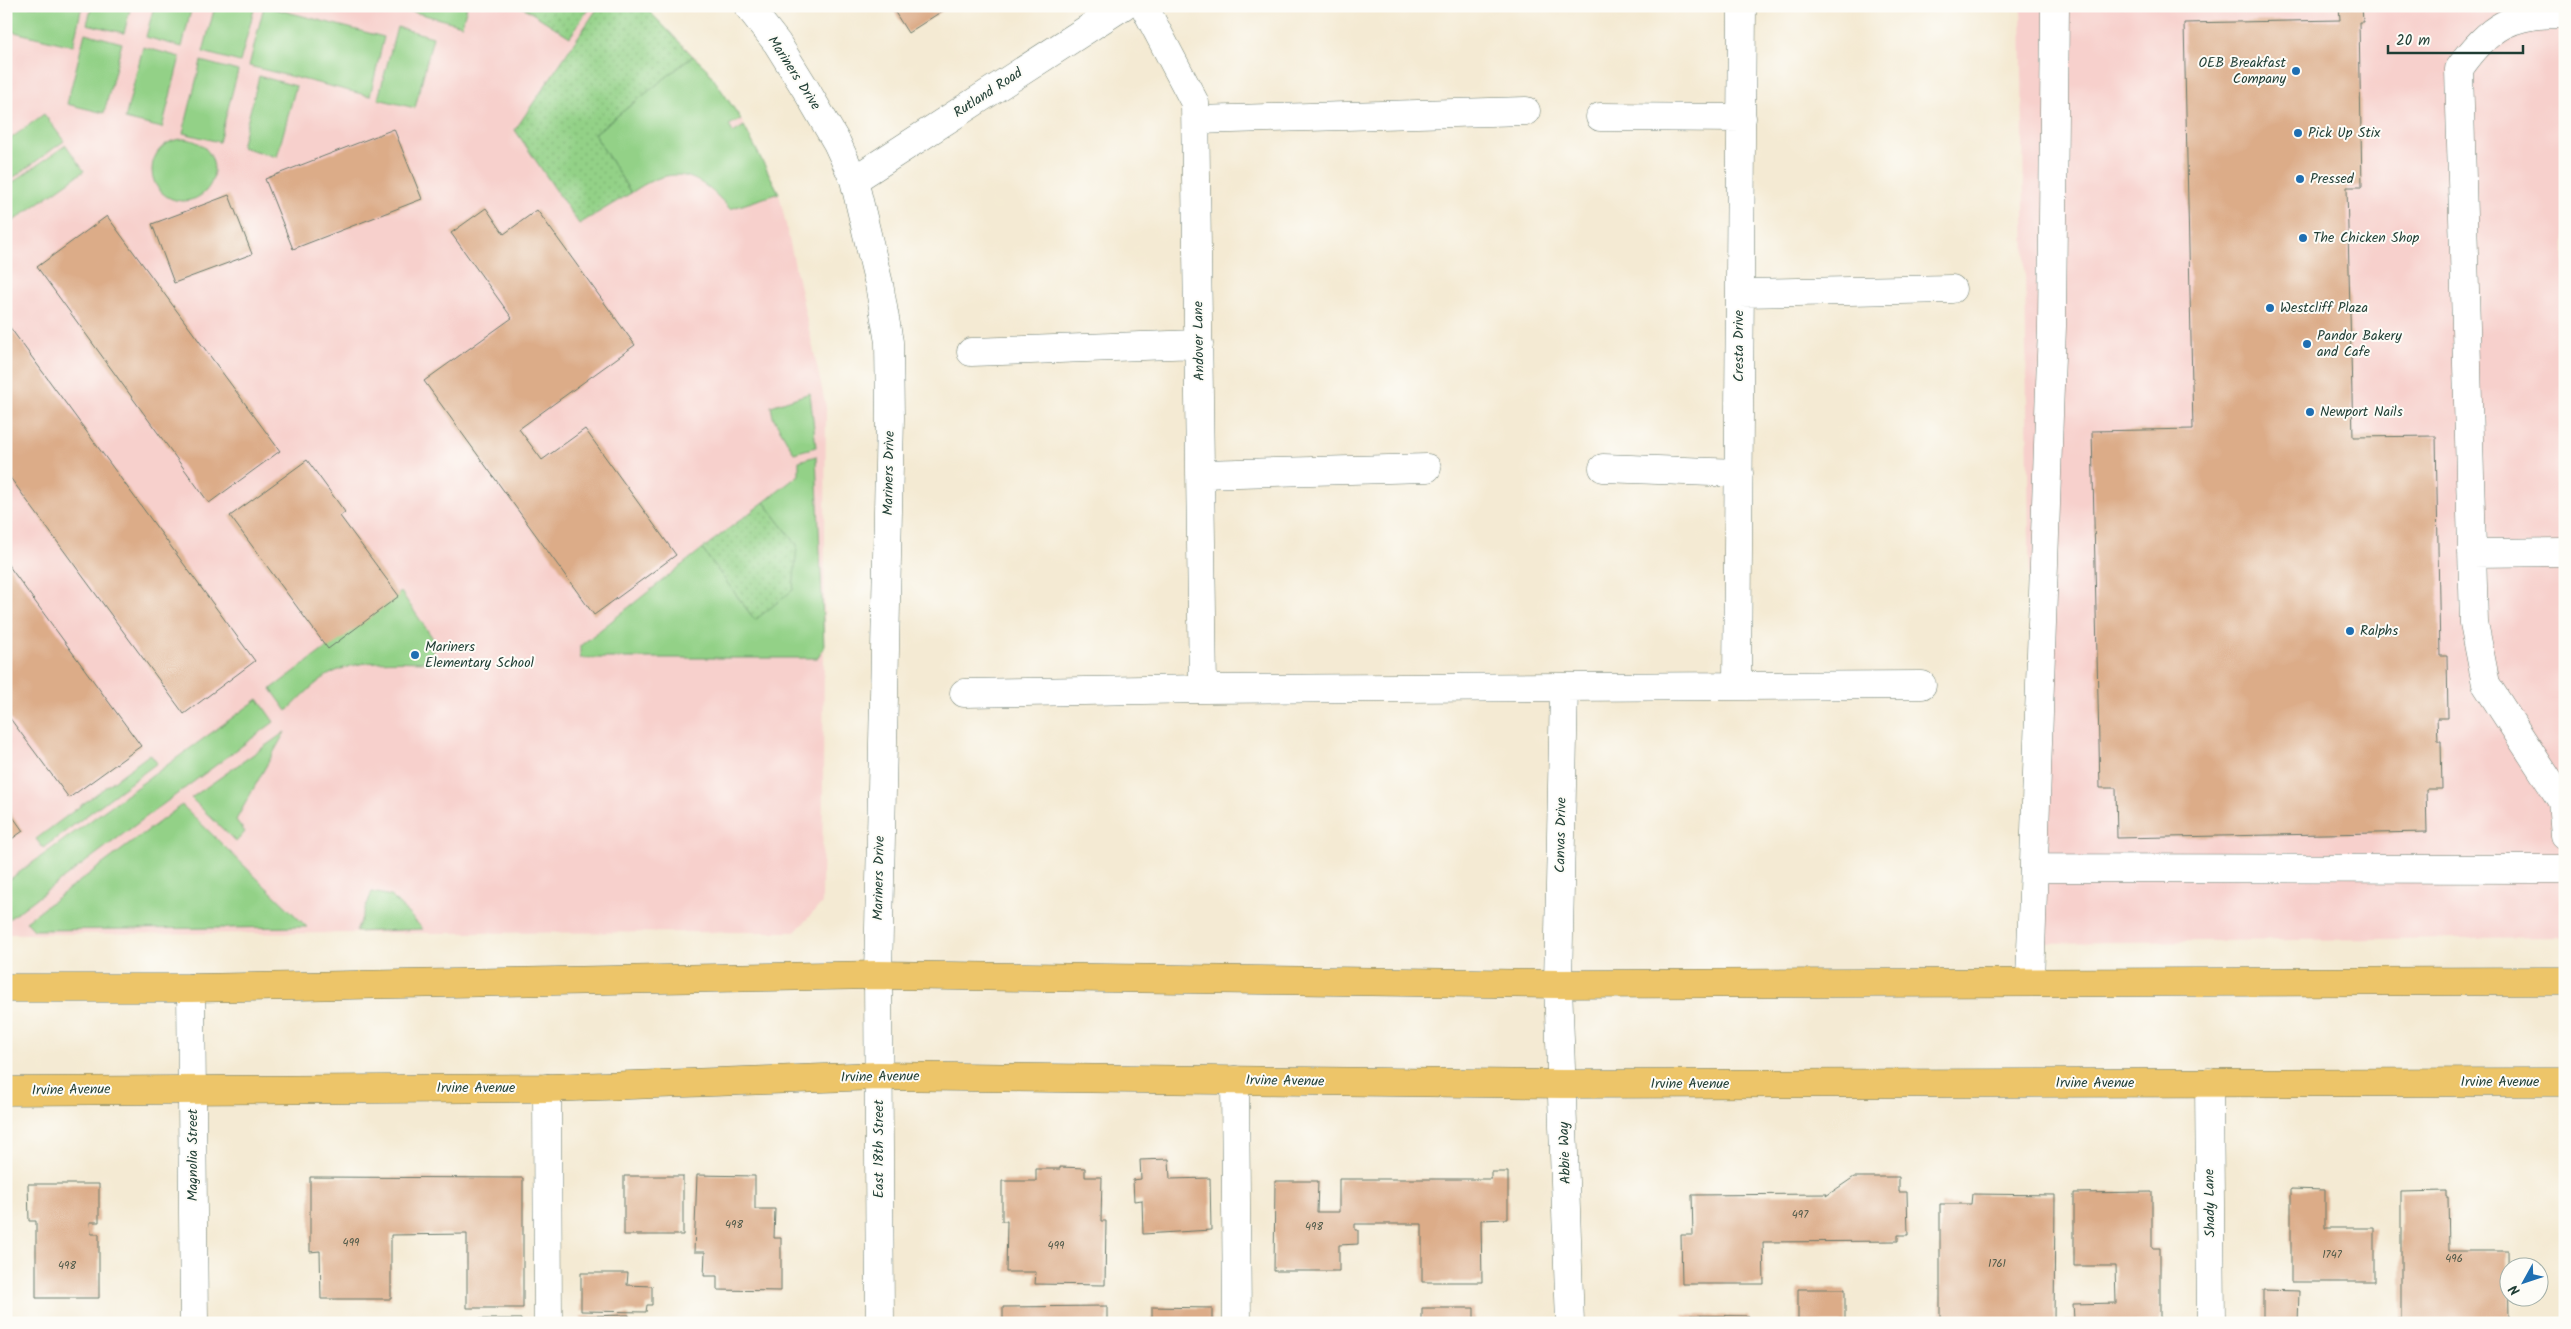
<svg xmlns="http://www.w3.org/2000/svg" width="2571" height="1329" font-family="Kalam,sans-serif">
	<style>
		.built { fill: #f7d0cc }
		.green { fill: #93d187; stroke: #59875e }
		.park { fill: url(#park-dots); stroke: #59875e }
		.building { fill: #dcac88 }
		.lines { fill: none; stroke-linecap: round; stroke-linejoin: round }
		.minor-casing { stroke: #6a7a6c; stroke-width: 29 }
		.major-casing { stroke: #6a7a6c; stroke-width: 29 }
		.minor { stroke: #fff; stroke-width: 28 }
		.major { stroke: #edc569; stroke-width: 28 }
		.poi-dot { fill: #1f6fb2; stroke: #fdfcf7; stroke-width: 2 }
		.labels { text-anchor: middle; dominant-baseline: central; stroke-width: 4; stroke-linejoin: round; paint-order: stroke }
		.number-label { font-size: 11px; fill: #4e5949 }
		.poi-label { font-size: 14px; fill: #1f3d34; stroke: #fdfcf7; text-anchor: start }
		.street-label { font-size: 14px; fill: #1f3d34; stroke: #fdfcf7 }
	</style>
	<defs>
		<pattern id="park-dots" width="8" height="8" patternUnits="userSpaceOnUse" patternTransform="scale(1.25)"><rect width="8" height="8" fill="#93d187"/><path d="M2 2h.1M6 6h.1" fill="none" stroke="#7eb475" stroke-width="1.8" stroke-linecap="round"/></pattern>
	</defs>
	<rect width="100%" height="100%" fill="#fdfcf7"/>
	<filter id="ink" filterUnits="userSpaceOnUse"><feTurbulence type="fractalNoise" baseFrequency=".02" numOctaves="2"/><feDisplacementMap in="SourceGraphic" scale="10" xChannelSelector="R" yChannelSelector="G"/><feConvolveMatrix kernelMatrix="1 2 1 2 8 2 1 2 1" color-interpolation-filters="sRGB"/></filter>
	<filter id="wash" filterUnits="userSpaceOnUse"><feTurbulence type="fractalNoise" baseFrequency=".0096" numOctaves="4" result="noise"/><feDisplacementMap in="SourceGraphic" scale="20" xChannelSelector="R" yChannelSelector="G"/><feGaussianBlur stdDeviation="1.12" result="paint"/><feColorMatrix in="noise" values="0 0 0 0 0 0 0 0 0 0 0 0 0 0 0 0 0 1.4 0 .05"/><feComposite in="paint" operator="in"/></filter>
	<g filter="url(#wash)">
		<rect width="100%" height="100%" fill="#f4ead3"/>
		<path class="built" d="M6 6H644L707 69 741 119 779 193 826 407 822 903 795 932 6 934Z
			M2021 6H2565V937L2035 943Z"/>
		<path class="green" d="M6 6H82L73 46 6 30Z
			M92 6H131L124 33 87 24Z
			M154 6H192L182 47 146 37Z
			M215 6H255L240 62 203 52Z
			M264 6 384 37 370 96 249 66Z
			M391 6H467L462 25Z
			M397 27 433 37 415 108 378 99Z
			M85 33 122 43 104 113 67 104Z
			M143 47 180 57 162 128 125 119Z
			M693 56 707 69 741 119 729 125 733 133 744 126 779 193 730 209C697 172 674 163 631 193L594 134Z
			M201 61 238 71 219 142 183 133Z
			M259 76 296 86 277 157 241 147Z
			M44 114 64 141 6 183V142Z
			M152 170a31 31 0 1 1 62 0a31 31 0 1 1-62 0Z
			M66 145 84 171 6 226V187Z
			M810 393 816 447 794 453 773 417 771 406Z
			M816 456 824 647 818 658H580V646L702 549 755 620 797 545 764 502 799 475V461Z
			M401 592 432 637 433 662C400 662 364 658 334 672 316 680 301 698 287 711L271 689Z
			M258 699 274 722 6 921V882Z
			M285 732 236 820 245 832 236 842 191 798Z
			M150 754 157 763 43 848 36 839Z
			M182 805 307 927 34 930 26 921Z
			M372 892 391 896 423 929 356 932Z"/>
		<path class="park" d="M521 6H590L570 37Z
			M599 6H644L693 56 594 134 631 193 579 224 515 130Z
			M764 502 797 545 793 590 755 620 702 549Z"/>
		<g id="blocks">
			<path class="building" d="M891 6H950L908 33Z
				M2339 6H2362L2363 22H2359L2362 187H2347L2353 437 2436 436 2440 656H2447L2448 718H2437L2438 741H2441L2442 789H2426L2427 832 2117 838 2116 788H2100L2092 431 2193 429 2184 23 2340 20Z
				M394 129 422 199 293 249 265 179Z
				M229 195 252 254 174 283 152 224Z
				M486 208 504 234 537 210 635 345 519 429 542 460 585 429 676 555 594 615 424 381 512 318 451 233Z
				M107 216 280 451 209 503 37 267Z
				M6 322 255 661 184 714 6 472Z
				M307 460 345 512 340 516 399 596 328 649 230 516Z
				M6 562 141 746 69 798 6 713Z
				M6 807 23 831 6 843Z
				M1169 1159 1170 1179 1210 1178 1211 1230 1143 1234 1142 1200 1134 1201 1133 1180 1141 1179 1140 1160Z
				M1060 1167 1085 1168V1177H1102L1101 1221H1106L1105 1285 1035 1284 1036 1272H1006L1007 1221H1002V1181H1036V1169H1060Z
				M1491 1172H1508V1219L1481 1220 1482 1282H1422V1224H1355V1230H1358V1244L1339 1245V1271H1274L1275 1181H1318L1317 1212H1339V1179H1491Z
				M697 1175 755 1176V1209H775L774 1238H781V1291L717 1290V1276H704L705 1252H694Z
				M624 1176H683V1235H624Z
				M310 1177 523 1178V1308H467V1234L391 1235V1299H321L320 1251 310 1252Z
				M1854 1177H1899V1192H1907L1908 1235H1898V1241L1763 1242 1764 1284H1682L1681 1235H1693L1692 1195 1827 1194 1826 1196Z
				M28 1184H99V1222H90L91 1234H99V1298H36V1221H29Z
				M2291 1189 2325 1190V1228H2374V1282H2291Z
				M2446 1191V1197H2448L2449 1251H2508L2509 1321 2397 1323V1318H2401V1192Z
				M2152 1192V1248H2160V1323H2066L2065 1319H2074L2073 1304 2116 1303 2115 1266H2074V1193Z
				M1972 1194 2055 1195 2054 1323H1940V1204H1971Z
				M581 1273H628L627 1285 652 1286V1305H647L646 1312 581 1311Z
				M1798 1289H1845V1323H1798Z
				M2263 1290 2299 1291 2298 1323H2263Z
				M1107 1306V1323H1003V1307Z
				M1152 1307 1212 1308V1323H1152Z
				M1422 1308H1474V1323H1422Z
				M629 1315V1323H581V1316Z
				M1683 1315 1749 1316V1323H1683Z
				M475 1319H521V1323H475Z"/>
		</g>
	</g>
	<g filter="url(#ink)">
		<use href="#blocks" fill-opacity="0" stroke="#6a7a6c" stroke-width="1"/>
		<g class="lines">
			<defs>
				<path id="minor" d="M748 6 777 43 805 88 837 143 854 180 879 284 889 342 890 418 878 975 880 1323
					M1144 6 1195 103 1203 689
					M2565 14C2511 13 2489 26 2459 69L2474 623 2486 684 2562 801 2565 836
					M1600 117 1742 118
					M1196 120 1526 111
					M854 180 1123 6
					M1740 293 1952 289
					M971 352 1199 344
					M1603 468 1739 473
					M1200 474 1427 468
					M2472 553 2565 552
					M1737 686 1742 6
					M1564 687 1558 984 1570 1323
					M964 693 1203 689 1922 685
					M2034 868 2565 869
					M2030 981 2052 326 2055 6
					M191 988 194 1323
					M1235 1080 1237 1323
					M2209 1082 2211 1323
					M547 1088 548 1323"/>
				<path id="major" d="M6 988H191L878 975 1558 984 2565 981
					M6 1091 547 1088 878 1076 1563 1084 2565 1082"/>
			</defs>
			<use href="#minor" class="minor-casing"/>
			<use href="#major" class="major-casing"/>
			<use href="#minor" class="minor"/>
			<use href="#major" class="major"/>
		</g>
	</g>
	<g class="poi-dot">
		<circle cx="2296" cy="71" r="5"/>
		<circle cx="2298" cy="133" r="5"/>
		<circle cx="2300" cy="179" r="5"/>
		<circle cx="2303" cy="238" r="5"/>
		<circle cx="2270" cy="308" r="5"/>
		<circle cx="2307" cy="344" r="5"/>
		<circle cx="2310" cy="412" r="5"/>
		<circle cx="2350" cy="631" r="5"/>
		<circle cx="415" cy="655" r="5"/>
	</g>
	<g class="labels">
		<g class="number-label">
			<text x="1800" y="1215">497</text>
			<text x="734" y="1225">498</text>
			<text x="1314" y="1227">498</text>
			<text x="351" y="1243">499</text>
			<text x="1056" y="1246">499</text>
			<text x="2332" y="1255">1747</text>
			<text x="2454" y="1259">496</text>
			<text x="1997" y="1264">1761</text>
			<text x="67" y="1266">498</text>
		</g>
		<g class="poi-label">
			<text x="2286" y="63" text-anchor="end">OEB Breakfast<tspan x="2286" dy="16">Company</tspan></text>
			<text x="2308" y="133">Pick Up Stix</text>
			<text x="2310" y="179">Pressed</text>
			<text x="2313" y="238">The Chicken Shop</text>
			<text x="2280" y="308">Westcliff Plaza</text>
			<text x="2317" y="336">Pandor Bakery<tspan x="2317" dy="16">and Cafe</tspan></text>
			<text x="2320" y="412">Newport Nails</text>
			<text x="2360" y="631">Ralphs</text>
			<text x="425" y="647">Mariners<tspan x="425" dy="16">Elementary School</tspan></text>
		</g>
		<g class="street-label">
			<text transform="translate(794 73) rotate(57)">Mariners Drive</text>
			<text transform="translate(988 93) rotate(-33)">Rutland Road</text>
			<text transform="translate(1199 341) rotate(-91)">Andover Lane</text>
			<text transform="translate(1739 346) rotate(-90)">Cresta Drive</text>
			<text transform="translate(889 473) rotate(-89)">Mariners Drive</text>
			<text transform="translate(1561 835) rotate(-89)">Canvas Drive</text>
			<text transform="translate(879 878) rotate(-89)">Mariners Drive</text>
			<text transform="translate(880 1077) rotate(-1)">Irvine Avenue</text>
			<text transform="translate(1285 1081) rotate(1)">Irvine Avenue</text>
			<text x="2500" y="1082">Irvine Avenue</text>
			<text x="2095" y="1083">Irvine Avenue</text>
			<text x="1690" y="1084">Irvine Avenue</text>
			<text x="476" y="1088">Irvine Avenue</text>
			<text transform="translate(71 1090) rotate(-1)">Irvine Avenue</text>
			<text transform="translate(879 1149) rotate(-90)">East 18th Street</text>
			<text transform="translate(1565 1153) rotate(-92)">Abbie Way</text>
			<text transform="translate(193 1155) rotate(-90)">Magnolia Street</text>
			<text transform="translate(2210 1203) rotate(-91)">Shady Lane</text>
		</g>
	</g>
	<rect width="2571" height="1329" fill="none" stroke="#fdfcf7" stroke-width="25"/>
	<g transform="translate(2524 1282) rotate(230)"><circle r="24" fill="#fdfcf7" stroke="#a4b0a9"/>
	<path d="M0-4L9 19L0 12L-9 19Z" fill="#1f6fb2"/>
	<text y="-8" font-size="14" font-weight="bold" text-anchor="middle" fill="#1f3d34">N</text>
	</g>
	<path d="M2388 45v8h135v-8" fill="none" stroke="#1f3d34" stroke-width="2.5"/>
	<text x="2396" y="45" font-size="15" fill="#1f3d34" stroke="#fdfcf7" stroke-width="4" paint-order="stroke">20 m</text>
</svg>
